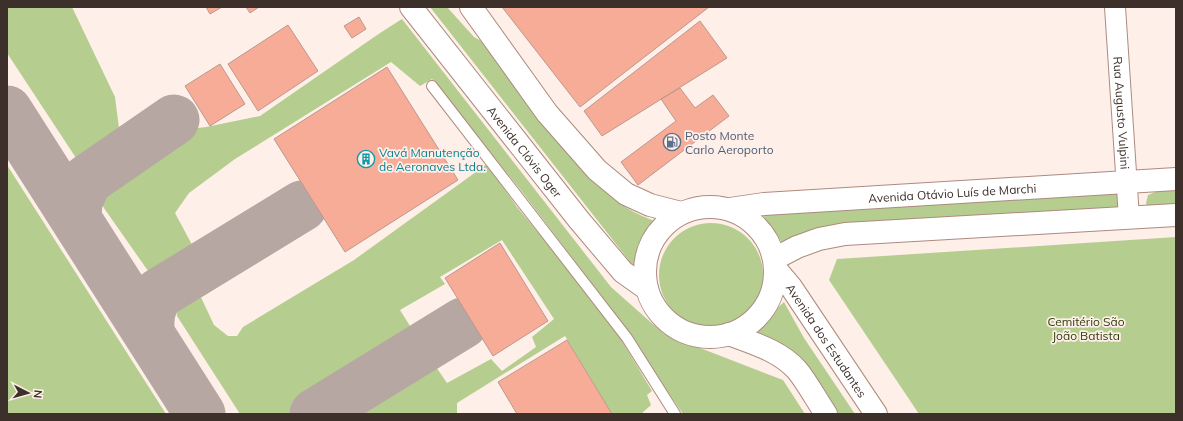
<svg xmlns="http://www.w3.org/2000/svg" width="1183" height="421" font-family="Mulish,sans-serif">
	<style>
		.green { fill: #b5ce8f }
		.lines { fill: none; stroke-linecap: round; stroke-linejoin: round }
		.taxiway { stroke: #b6a7a2; stroke-width: 51 }
		.building { fill: #f7ac98; stroke: #bc988e }
		.service-casing { stroke: #ac8b7e; stroke-width: 12 }
		.minor-casing { stroke: #ac8b7e; stroke-width: 22 }
		.secondary-casing { stroke: #ac8b7e; stroke-width: 24 }
		.service { stroke: #fff; stroke-width: 10 }
		.minor { stroke: #fff; stroke-width: 20 }
		.secondary { stroke: #fff; stroke-width: 22 }
		.labels { text-anchor: middle; dominant-baseline: central; stroke-width: 3.5; stroke-linejoin: round; paint-order: stroke }
		.street-label { font-size: 12px; fill: #3d2f2a; stroke: #feefe9 }
		.service-label { font-size: 12px; fill: #4e5e75; stroke: #feefe9; text-anchor: start }
		.culture-label { font-size: 12px; fill: #0d838f; stroke: #feefe9; text-anchor: start }
		.park-label { font-size: 12px; fill: #2f3e0e; stroke: #feefe9 }
	</style>
	<rect width="100%" height="100%" fill="#feefe9"/>
	<path class="green" d="M7 7H72L115 97 121 144 89 162 78 161 7 53Z
		M430 7H447L474 37 485 43C506 70 528 97 549 124 581 165 608 208 661 223L648 239 643 251 638 272Z
		M402 19 611 287 664 334 783 380 805 414H683L609 306 523 193 432 79 420 86 391 62 235 159 189 193 175 213 197 254 174 271 164 277 153 278 99 201 101 189 121 169 182 130 206 127 260 116 380 33Z
		M487 164 517 207 564 264 616 331 652 391 647 395 651 405 641 414H612L565 336 457 403V414H338L430 358 447 383 491 359 502 371 536 347 532 337 554 319 502 240 440 277 445 284 400 310 415 334 402 347 292 414H240L177 316C175 300 187 298 199 293L214 325 228 336H237L243 327 354 260Z
		M7 165 166 414H7Z
		M1176 190V213L1148 209 1146 203 1148 195 1158 191Z
		M1119 191 1121 205 1114 209 784 245 769 226 762 213Z
		M659 275a52 52 0 1 1 104 0a52 52 0 1 1-104 0Z
		M1176 237V414H919L829 280 837 259Z
		M784 302 804 338 855 414H831L747 335Z"/>
	<g class="lines">
		<path class="taxiway" d="M7 111 200 414
			M76 218 77 201 87 180 174 120
			M150 334C147 320 150 306 158 294L302 206
			M315 414 463 323"/>
	</g>
	<path class="building" d="M206 7H222L210 14Z
		M246 7H259L250 13Z
		M502 7H709L580 107Z
		M359 17 366 29 352 38 344 26Z
		M700 21 727 58 602 136 584 111Z
		M288 25 318 71 258 111 228 64Z
		M220 64 245 104 210 126 185 86Z
		M387 67 458 180 345 252 274 139Z
		M680 88 695 108 713 95 729 116 638 185 621 162 676 121 661 99Z
		M500 243 548 321 493 356 445 278Z
		M567 340 612 414H517L498 382Z"/>
	<g class="lines">
		<defs>
			<path id="service" d="M432 86 627 338 675 414"/>
			<g id="minor">
				<path id="s1" d="M1115 7 1129 218"/>
			</g>
			<g id="secondary">
				<path id="s2" d="M411 7 579 220 623 272 647 289"/>
				<path d="M471 7 547 113 597 170 626 194 650 205 681 213"/>
				<circle cx="710" cy="272" r="65"/>
				<path id="s3" d="M730 209 764 204 1176 179"/>
				<path d="M774 259 797 247 819 239 845 234 1176 215"/>
				<path id="s4" d="M775 268 791 287 876 414"/>
				<path d="M729 334C752 343 779 350 797 370 807 382 817 401 826 414"/>
			</g>
		</defs>
		<use href="#service" class="service-casing"/>
		<use href="#minor" class="minor-casing"/>
		<use href="#secondary" class="secondary-casing"/>
		<use href="#service" class="service"/>
		<use href="#minor" class="minor"/>
		<use href="#secondary" class="secondary"/>
	</g>
	<defs>
		<symbol id="fuel-ring" viewBox="-11 -11 22 22"><circle r="9.5" fill="#feefe9" stroke="#5c6f8a" stroke-width="1.5"/><path d="M-5.5-6h7V0h2V4h1.3V-2.5L3-4.5l.8-.8L6-3V5H2.5V1h-1V6h-7ZM-4.2-4.7v3.2H.2V-4.7Z" fill="#5c6f8a"/></symbol>
		<symbol id="building-ring" viewBox="-11 -11 22 22"><circle r="9.5" fill="#feefe9" stroke="#0f9aa8" stroke-width="1.5"/><path d="M-4-6H4V6H1V3H-1V6H-4ZM-2.5-4.3h1.7v1.8h-1.7ZM.8-4.3h1.7v1.8H.8ZM-2.5-1h1.7V.8h-1.7ZM.8-1h1.7V.8H.8Z" fill="#0f9aa8"/></symbol>
	</defs>
	<g fill-rule="evenodd">
		<use href="#fuel-ring" x="662" y="132" width="20" height="20"/>
		<use href="#building-ring" x="356" y="149" width="20" height="20"/>
	</g>
	<g class="labels">
		<g class="street-label">
			<text stroke="none"><textPath href="#s1" startOffset="106">Rua Augusto Vulpini</textPath></text>
			<text stroke="none"><textPath href="#s2" startOffset="184">Avenida Clóvis Oger</textPath></text>
			<text stroke="none"><textPath href="#s3" startOffset="223">Avenida Otávio Luís de Marchi</textPath></text>
			<text stroke="none"><textPath href="#s4" startOffset="89">Avenida dos Estudantes</textPath></text>
		</g>
		<g class="service-label">
			<text x="685" y="135">Posto Monte<tspan x="685" dy="14">Carlo Aeroporto</tspan></text>
		</g>
		<g class="culture-label">
			<text x="379" y="152">Vavá Manutenção<tspan x="379" dy="14">de Aeronaves Ltda.</tspan></text>
		</g>
		<g class="park-label">
			<text x="1086" y="321">Cemitério São<tspan x="1086" dy="14">João Batista</tspan></text>
		</g>
	</g>
	<rect width="1183" height="421" fill="none" stroke="#3d2f2a" stroke-width="16"/>
	<g transform="translate(28 393) rotate(96)" stroke="#feefe9" stroke-width="3" paint-order="stroke">
	<path d="M0-3L7 15L0 10L-7 15Z" fill="#3d2f2a"/>
	<text y="-6" font-size="11" font-weight="bold" text-anchor="middle" fill="#3d2f2a">N</text>
	</g>
</svg>
